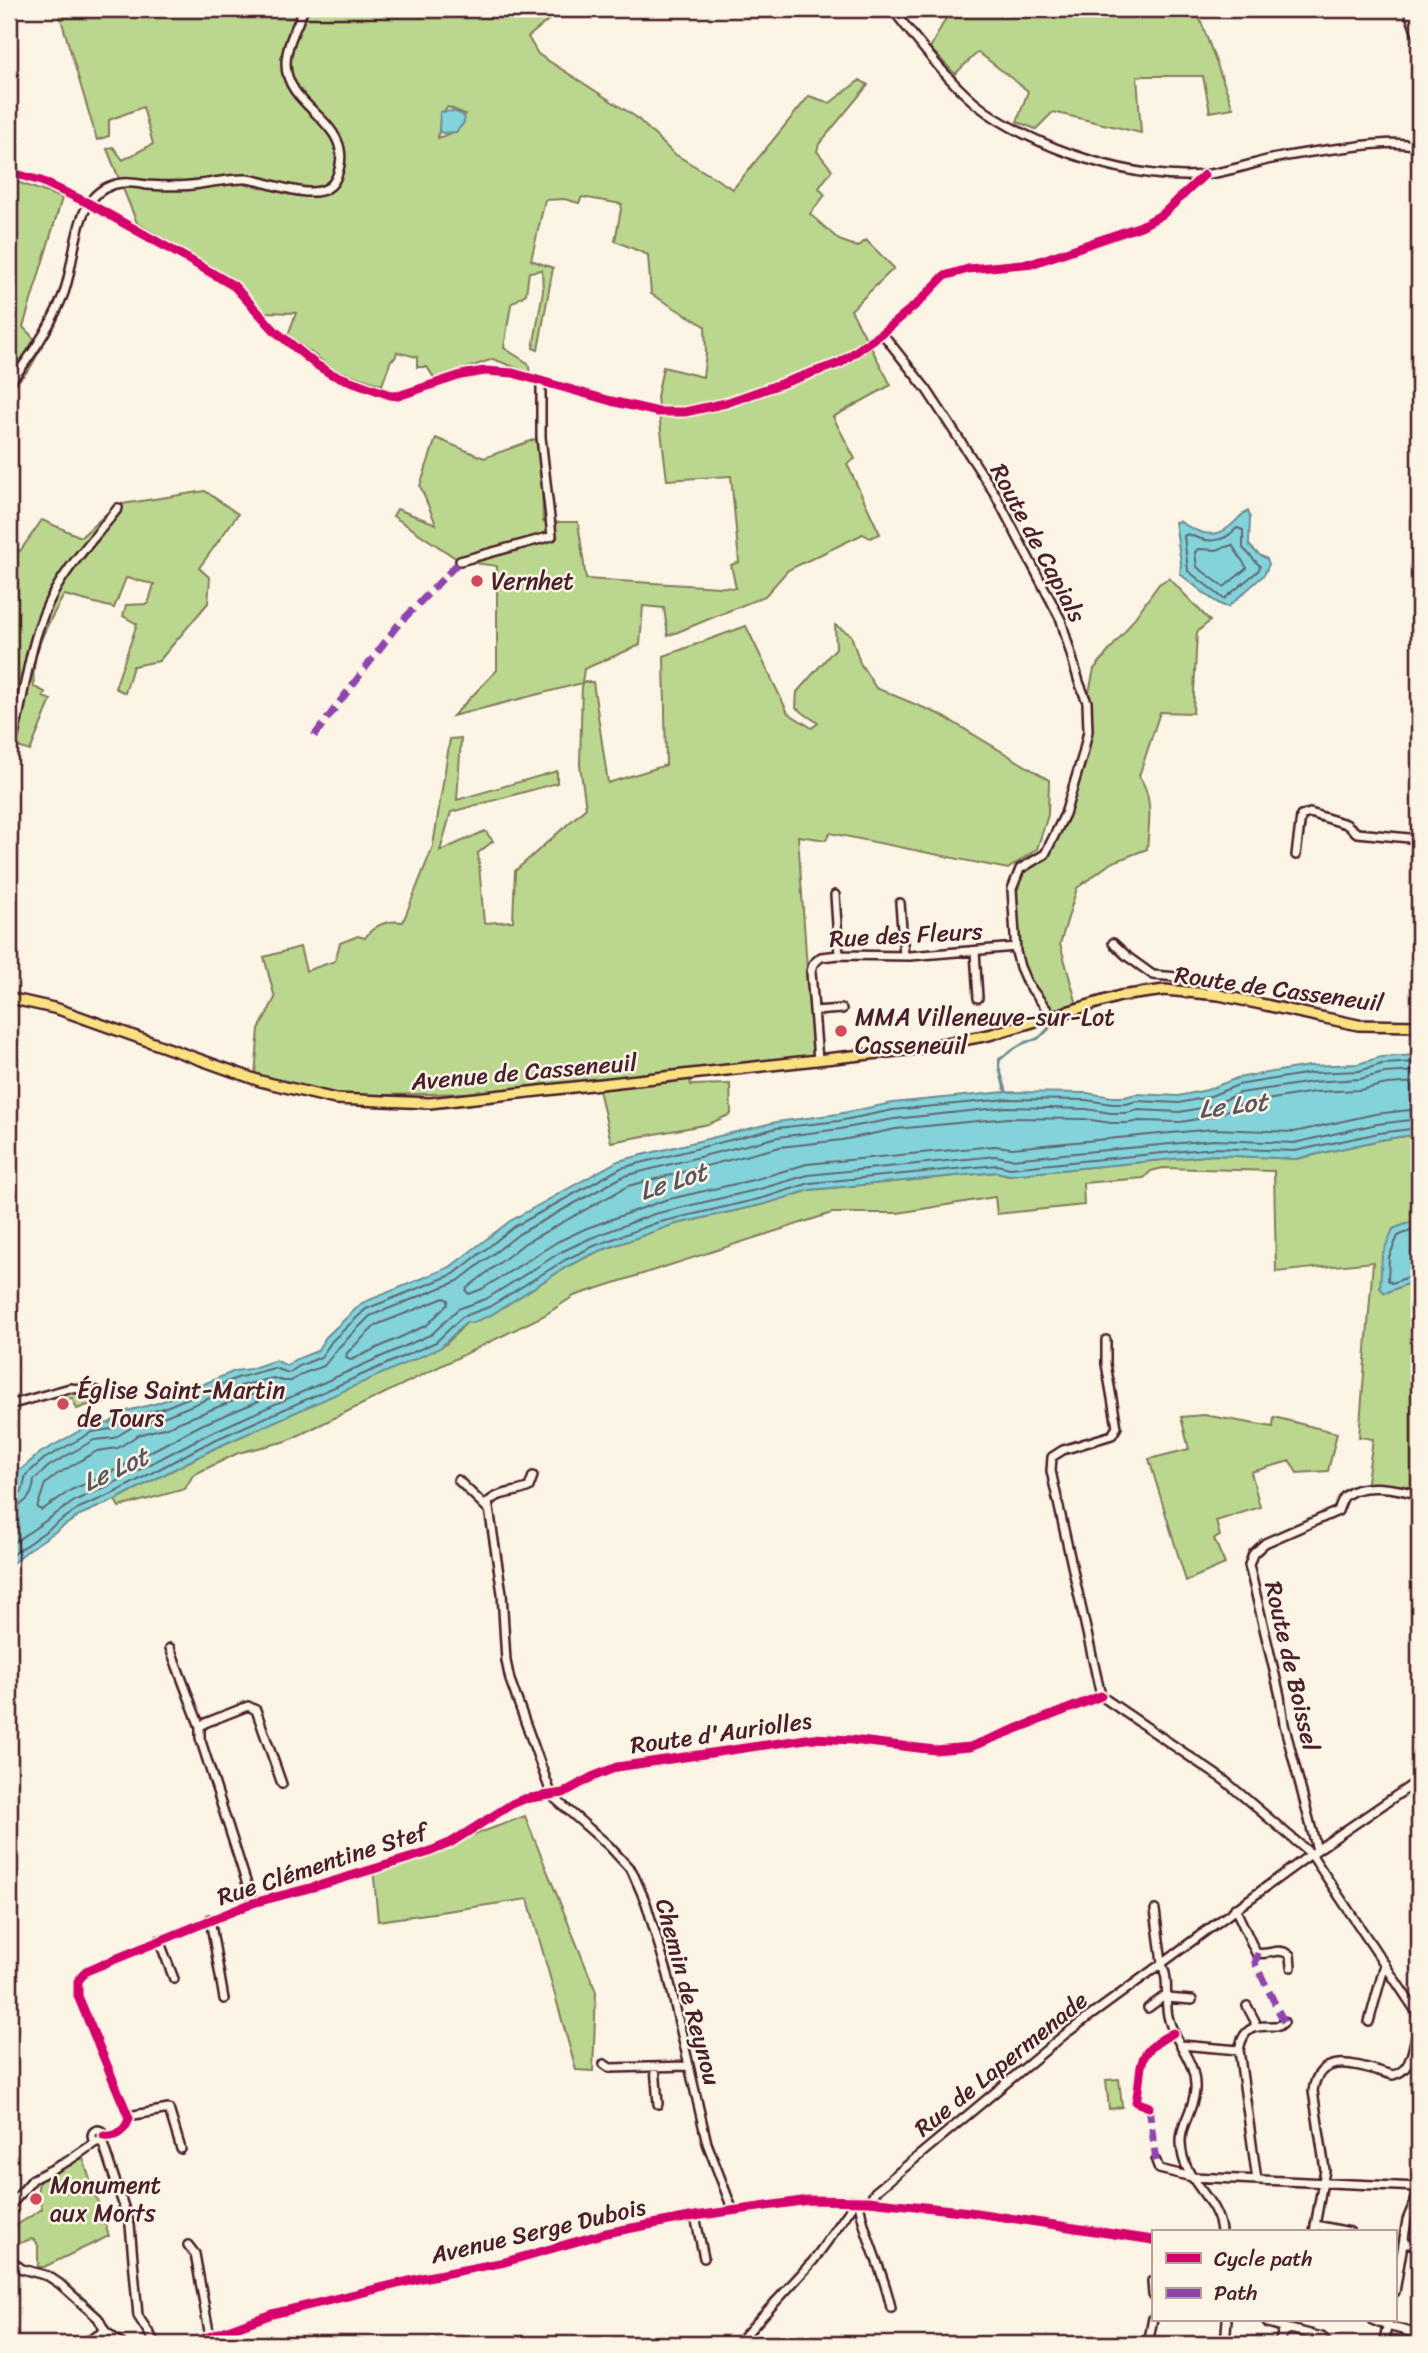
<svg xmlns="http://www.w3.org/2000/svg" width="1428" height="2353" font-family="Sriracha,sans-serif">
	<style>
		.green { fill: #bbd78e; stroke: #827b5c; stroke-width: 2; fill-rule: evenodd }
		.water { fill: #83d4da; stroke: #6c8c94; stroke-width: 2 }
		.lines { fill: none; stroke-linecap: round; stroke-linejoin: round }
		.shore { stroke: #616771; stroke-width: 2 }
		.minor-casing { stroke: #4a1f2b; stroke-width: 12 }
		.major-casing { stroke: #4a1f2b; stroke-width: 14 }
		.minor { stroke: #fcf5e5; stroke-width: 7 }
		.major { stroke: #f9e181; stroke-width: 9 }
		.quiet { stroke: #8e44ad; stroke-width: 7; stroke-dasharray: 14 7; stroke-linecap: butt }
		.cycleway-casing { stroke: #fcf5e5; stroke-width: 13 }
		.cycleway { stroke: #d6006c; stroke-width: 9 }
		.poi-dot { fill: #d1495b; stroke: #fcf5e5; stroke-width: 2.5 }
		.labels { text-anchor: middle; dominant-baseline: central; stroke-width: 5; stroke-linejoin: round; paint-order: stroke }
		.street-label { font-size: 24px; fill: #4a1f2b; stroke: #fcf5e5 }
		.poi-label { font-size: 24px; fill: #4a1f2b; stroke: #fcf5e5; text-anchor: start }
		.water-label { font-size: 26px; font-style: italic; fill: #5b5560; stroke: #fcf5e5 }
	</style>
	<rect width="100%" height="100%" fill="#fcf5e5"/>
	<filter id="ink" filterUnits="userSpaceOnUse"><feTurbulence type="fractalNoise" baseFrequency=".0143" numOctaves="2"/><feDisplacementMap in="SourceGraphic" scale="14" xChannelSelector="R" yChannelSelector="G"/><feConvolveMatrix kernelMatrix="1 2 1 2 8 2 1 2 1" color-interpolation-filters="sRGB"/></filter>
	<g filter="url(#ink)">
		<path class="green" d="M58 9H541L552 17 528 37 538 54 636 117 673 153 733 189 809 96 830 103 860 80 868 85 819 144 817 151 832 170 819 188 825 195 810 214 839 240 858 247 866 240 894 268 851 310 891 385 833 417 855 459 847 464 880 534 870 538 863 534 788 570 765 596 668 636 664 608 643 606 640 645 584 669 582 682H593L608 783 666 765 664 656 746 626 788 713 812 728 818 723 796 708 797 692 836 648 835 625 851 635 860 663 876 688 941 715 1049 780 1048 815 1037 849 1008 869 830 833 826 840 798 836 813 1056 688 1072 691 1085 730 1084 731 1114 709 1124 611 1142 597 1081 478 1093 336 1096 255 1075 259 1029 275 998 264 957 300 947 306 971 335 961 340 943 358 936 365 938C374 925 386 920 403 922L433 846 450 739 461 738 457 800 557 771V783L451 812 440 851 485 831 493 841 478 853 484 923 513 921 515 871 586 808 580 765 582 683 453 716 497 670V566L460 561 393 516 397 509 436 524 420 486 436 438 484 458 541 437 543 522H578L586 579 736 588 731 565 739 562 731 476 667 480 657 397 663 367 703 377 706 354 705 326 651 294 648 255 615 241 622 204 582 197 579 203 564 199 545 200 531 260 553 268 538 350 533 348 543 291 542 270 529 272 526 294 511 304 504 348 528 363 530 373 493 359 435 379 427 367H417V357L397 352 395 358 391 360 382 385 333 369 288 335 296 313 264 312 236 283 137 223 107 149 113 147 123 160 153 144 143 107 109 120V136L97 140ZM448 107 465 114 456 131 438 138 441 114Z
			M938 9H1218L1199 16 1233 108 1210 112 1203 76H1137L1141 133 1053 112 1036 129 1017 122 1028 91 978 52 955 74 930 48 946 18Z
			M9 179 62 198 23 327 42 347 29 370 9 390Z
			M205 491 238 514 199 568 210 578 208 603 159 661 133 666 125 693 115 688 137 624 123 616 126 605 148 604 154 584 126 578 114 608 64 595C48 624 30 652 34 687L45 692 43 697 51 700 30 751 18 747 9 765V552L10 548 20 551 42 520 81 537 116 505Z
			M1169 578 1210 621 1197 632 1193 713 1160 712 1139 776C1154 797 1149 824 1147 849L1111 863 1077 888 1060 944 1078 1008 1052 1016 1027 983 1016 952 1015 879 1020 869 1045 854 1065 814 1083 754 1087 702 1094 669 1123 634 1159 584Z
			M1419 1134V1219L1393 1229 1385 1293 1419 1279V1499L1366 1488 1373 1439 1359 1437 1373 1262 1276 1272 1274 1171 1163 1168 1151 1171 1144 1178 1083 1183 1084 1205 997 1214 995 1197 898 1213H832L574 1296 545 1315 287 1441 238 1453 193 1475 185 1489 119 1507 115 1500 213 1449 446 1344 467 1322 472 1323 491 1314 568 1266 597 1252 672 1225 765 1204 810 1190 997 1172 1009 1175 1214 1155 1296 1159 1380 1140Z
			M71 1390 98 1395 100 1398 102 1397 105 1403 93 1407 91 1404 77 1409 72 1398 58 1403 55 1394Z
			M1204 1415 1273 1427 1274 1417 1337 1433 1328 1471 1297 1473 1290 1461 1251 1472 1260 1507 1216 1521 1220 1536 1214 1539 1225 1564 1186 1581 1149 1459 1189 1449 1181 1417Z
			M525 1816 596 1992 593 2071 576 2070 528 1899 378 1921 373 1867 431 1851Z
			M1119 2079 1122 2107 1109 2109 1106 2080Z
			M83 2158 109 2236 44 2267H38V2245L35 2240 31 2239 9 2247V2230L42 2209C40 2198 34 2187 42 2177Z"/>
		<path class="water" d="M453 111 461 114 465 118 463 124 456 132 442 133 439 131 440 112Z
			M1248 511 1250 517 1249 545 1258 554 1267 559 1269 564 1264 575 1228 607C1217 606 1191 582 1180 574L1181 563 1175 522 1179 521C1193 530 1211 540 1226 529 1235 524 1239 515 1248 511Z
			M1053 1023C1047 1035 1036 1039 1025 1043 1016 1046 1007 1054 1000 1060L999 1066 1007 1092 1087 1093 1112 1097H1125L1136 1094 1178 1096 1207 1090 1237 1078 1309 1066 1358 1064 1381 1057 1419 1055V1134L1380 1140 1296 1159 1214 1155 1009 1175 997 1172 810 1190 765 1204 672 1225 597 1252 568 1266 491 1315 472 1323 466 1322 440 1348 213 1449 115 1500 82 1514 31 1548 9 1566V1493L18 1487 17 1473 40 1453 90 1425 109 1423 127 1411 158 1403 235 1371 250 1369 276 1360 287 1366 294 1360 317 1351 326 1337 362 1303 450 1267 510 1221 618 1161 776 1122 838 1114 892 1103 1005 1092 999 1068V1059L1025 1042 1038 1039Z
			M1419 1219V1279L1385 1293 1380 1288 1382 1255 1393 1229Z"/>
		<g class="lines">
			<path class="shore" d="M1237 528 1243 530V548L1260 566 1258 571 1224 599 1188 571 1184 536 1188 534C1207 543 1222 544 1237 528Z
				M1232 545 1247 568 1224 587 1197 567 1195 552 1198 549 1216 550Z
				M1419 1082 1387 1084 1360 1090 1314 1092 1242 1104 1214 1116 1181 1122 1139 1121 1129 1123H1111L1085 1119 1008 1118 896 1129 842 1140 780 1147 628 1186 525 1243 467 1288 466 1291 469 1294 482 1289 557 1242 587 1228 665 1200 757 1179 807 1164 994 1146 1012 1148 1213 1129 1294 1132 1375 1114 1419 1109
				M1419 1227 1398 1236 1389 1257 1388 1280 1392 1283 1419 1273
				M444 1298 448 1300V1304L427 1325 351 1360 346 1358 347 1353 376 1325Z
				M257 1394 260 1397 259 1401 201 1425 104 1476 71 1490 42 1510 37 1508 45 1484 56 1475 97 1451 118 1448 138 1435 167 1427 243 1397Z
				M9 1498H14L22 1492 26 1475 44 1459 92 1432 111 1429 130 1417 161 1409 237 1378 274 1368 289 1373 299 1366 321 1357 332 1341 366 1309 454 1274 514 1227 621 1168 777 1128 839 1121 893 1110 1007 1099 1086 1100 1112 1104H1126L1137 1101 1179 1103 1208 1097 1238 1085 1311 1073 1359 1071 1382 1064 1419 1062
				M9 1507C26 1506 33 1495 34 1480L49 1466 94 1440 114 1438 134 1426 163 1417 240 1386 273 1378 283 1381H291L304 1373 324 1366 339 1347 370 1316 458 1281 519 1234 624 1176 778 1137 840 1129 894 1119 1007 1107 1086 1109 1111 1113H1127L1138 1110 1180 1112 1211 1106 1240 1093 1312 1082 1360 1079 1384 1073 1419 1071
				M9 1546 76 1500 108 1486 206 1435 432 1334 458 1309 486 1299 561 1252 591 1238 654 1214 760 1189 808 1175 996 1156 1011 1159 1213 1140 1294 1143 1377 1124 1419 1119
				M9 1557 79 1508 112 1494 210 1442 436 1342 462 1317 489 1307 565 1260 594 1246 656 1223 763 1198 810 1183 997 1165 1010 1168 1214 1148 1295 1151 1379 1133 1419 1128"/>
			<defs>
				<path id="minor" d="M892 9C918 41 944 77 976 104 1029 147 1142 185 1210 174 1229 171 1248 165 1267 160 1295 154 1323 150 1351 147 1374 144 1396 141 1419 146
					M1408 9 1419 40
					M9 172 41 181 88 203 186 258 234 286 275 331 315 364 331 374 390 395 398 396 461 375 485 371 513 373 611 401 658 412H685L726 403 840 363 882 333 919 302 944 276 968 269 1034 263 1141 226 1163 214 1204 175
					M882 333 927 390 995 494 1061 620 1079 682 1087 702 1088 731 1083 754 1065 814 1045 854 1020 869 1012 889 1016 952 1020 967 1027 983 1052 1016
					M9 383C29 360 50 327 62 298 77 264 71 200 110 186 122 181 135 183 147 185 164 186 183 187 200 184 216 182 232 178 247 179 270 181 323 208 336 178 360 122 286 111 286 64 286 45 297 26 304 9
					M460 561 552 536 541 437V381
					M9 755C24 705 26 652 48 604 64 569 94 539 118 508
					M1296 855 1301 816 1310 813 1346 824 1357 833 1419 839
					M835 895 839 955
					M900 903 904 956
					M1113 943 1128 957 1153 975 1190 978 1207 983 1219 995
					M975 951 978 998
					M814 1011 842 1009
					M818 1060 811 972 813 964 821 957 839 955 910 956 1016 947
					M9 1405 70 1388 98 1391
					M533 1476 529 1487C515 1494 500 1491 488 1502L502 1593 506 1661 510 1680 552 1796 609 1846 632 1871 646 1903 668 1975 707 2143 733 2211
					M458 1480 488 1509
					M170 1648 200 1727
					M1101 1696 1224 1780 1311 1854 1419 2016
					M1101 1696 1051 1471 1052 1457 1063 1450 1112 1435 1117 1427 1106 1364V1340
					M1317 1850 1284 1724 1280 1696 1249 1565 1253 1554 1265 1543 1338 1511C1340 1506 1342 1499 1345 1496 1362 1481 1400 1489 1419 1495
					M253 1903 200 1738V1727L205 1723 248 1706 256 1710 282 1784
					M1235 1908 1256 1953C1269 1956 1278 1946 1290 1955L1291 1967
					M1155 1910 1162 1962
					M210 1919 224 1999
					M159 1940 174 1979
					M1161 1963C1171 1980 1163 2001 1169 2020 1176 2045 1197 2062 1195 2090 1193 2116 1175 2126 1183 2157 1190 2185 1219 2202 1221 2232
					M1166 1998 1192 2000
					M1247 2006 1255 2021V2026
					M1148 2008 1166 1995
					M1369 2022 1385 1964
					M1181 2045 1239 2050
					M604 2064 610 2068 688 2066
					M655 2067 658 2104
					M1149 2107 1136 2102C1144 2063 1133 2054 1173 2033
					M128 2116 169 2109 181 2149
					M92 2136a6 6 0 1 1 12 0a6 6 0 1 1-12 0Z
					M104 2136C116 2138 126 2130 129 2118L78 1996V1981L86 1971 253 1903 321 1885 426 1853 450 1843 512 1804 524 1799 563 1793 592 1777 617 1767 813 1738 852 1740 935 1750 970 1747 1101 1696
					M102 2141 130 2225 138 2316 156 2344
					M1156 2161 1159 2169 1192 2177 1419 2187
					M1257 2180 1239 2050C1244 2024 1257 2026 1279 2026L1284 2022
					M859 2201C864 2238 884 2271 891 2308
					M869 2201 875 2192 1064 2035 1311 1854 1419 1780
					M9 2207 33 2179 68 2161 96 2142
					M695 2216 704 2258
					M1315 2225 1350 2232
					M1314 2232 1325 2170 1313 2091C1319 2047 1365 2068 1393 2075 1411 2071 1412 2052 1416 2036L1419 2033
					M1403 2244H1419
					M188 2245 195 2254 210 2337
					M9 2259 22 2269 48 2276 60 2284 98 2318 105 2331 122 2344
					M1152 2281 1153 2295
					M1395 2292 1407 2220 1419 2191
					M1266 2320 1268 2323 1289 2329
					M1372 2320 1387 2326 1419 2334
					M83 2344 105 2331
					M189 2344 272 2314 422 2278 505 2262 606 2233 695 2216 809 2200 869 2201 970 2212 1153 2240
					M737 2344 813 2261 852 2207V2200
					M1148 2344 1153 2318
					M1225 2344 1227 2320
					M1279 2344 1282 2333 1290 2329 1322 2337 1328 2344
					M1383 2344 1389 2320"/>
				<path id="major" d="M9 998 58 1009 260 1081 335 1099 430 1103 915 1049 989 1035 1120 996 1165 990 1219 995 1358 1025 1419 1026"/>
			</defs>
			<use href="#minor" class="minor-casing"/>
			<use href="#major" class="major-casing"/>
			<use href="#minor" class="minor"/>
			<use href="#major" class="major"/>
			<path class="quiet" d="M314 736 397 626 460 561
				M1258 1953 1255 1963 1284 2022
				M1149 2107 1156 2161"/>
			<defs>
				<path id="cycleway" d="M9 172 41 181 88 203 186 258 234 286 275 331 315 364 331 374 390 395 398 396 461 375 485 371 513 373 611 401 658 412H685L726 403 840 363 882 333 919 302 944 276 968 269 1034 263 1141 226 1163 214 1204 175
					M1149 2107 1136 2102C1144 2063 1133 2054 1173 2033
					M104 2136C116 2138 126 2130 129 2118L78 1996V1981L86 1971 253 1903 321 1885 426 1853 450 1843 512 1804 524 1799 563 1793 592 1777 617 1767 813 1738 852 1740 935 1750 970 1747 1101 1696
					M189 2344 272 2314 422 2278 505 2262 606 2233 695 2216 809 2200 869 2201 970 2212 1153 2240"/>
			</defs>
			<use href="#cycleway" class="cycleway-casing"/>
			<use href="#cycleway" class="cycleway"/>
		</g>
	</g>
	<g class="poi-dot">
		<circle cx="477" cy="581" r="7"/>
		<circle cx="841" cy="1031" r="7"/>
		<circle cx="63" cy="1404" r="7"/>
		<circle cx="36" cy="2199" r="7"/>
	</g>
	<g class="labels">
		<g class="street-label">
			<text transform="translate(1038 543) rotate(62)">Route de Capials</text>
			<text transform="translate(906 935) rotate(-3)">Rue des Fleurs</text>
			<text transform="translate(1279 989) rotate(8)">Route de Casseneuil</text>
			<text transform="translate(524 1072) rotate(-5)">Avenue de Casseneuil</text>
			<text transform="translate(1292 1666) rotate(77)">Route de Boissel</text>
			<text transform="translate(721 1733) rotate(-8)">Route d'Auriolles</text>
			<text transform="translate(322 1864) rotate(-18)">Rue Clémentine Stef</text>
			<text transform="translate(688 1992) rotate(75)">Chemin de Reynou</text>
			<text transform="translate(1001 2064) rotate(-39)">Rue de Lapermenade</text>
			<text transform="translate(538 2231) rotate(-13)">Avenue Serge Dubois</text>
		</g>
		<g class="poi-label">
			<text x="491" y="581">Vernhet</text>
			<text x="855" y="1017">MMA Villeneuve-sur-Lot<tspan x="855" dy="28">Casseneuil</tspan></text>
			<text x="77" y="1390">Église Saint-Martin<tspan x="77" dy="28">de Tours</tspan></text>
			<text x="50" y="2185">Monument<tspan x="50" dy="28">aux Morts</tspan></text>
		</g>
		<g class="water-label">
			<text transform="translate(1233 1105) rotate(-7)">Le Lot</text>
			<text transform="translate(673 1181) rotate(-18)">Le Lot</text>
			<text transform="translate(115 1469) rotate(-25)">Le Lot</text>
		</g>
	</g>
	<rect width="1428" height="2353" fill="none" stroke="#fcf5e5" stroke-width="35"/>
	<rect x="18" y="18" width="1393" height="2318" fill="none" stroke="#4a1f2b" stroke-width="2.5" filter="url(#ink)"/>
	<rect x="1152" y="2230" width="245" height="91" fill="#fcf5e5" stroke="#b59f9b" stroke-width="2"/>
	<rect x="1166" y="2253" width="35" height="10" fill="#d6006c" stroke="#b59f9b" stroke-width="2"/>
	<text x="1214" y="2266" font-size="21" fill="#4a1f2b">Cycle path</text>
	<rect x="1166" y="2288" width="35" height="10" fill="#8e44ad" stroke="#b59f9b" stroke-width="2"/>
	<text x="1214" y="2300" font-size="21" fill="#4a1f2b">Path</text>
</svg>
